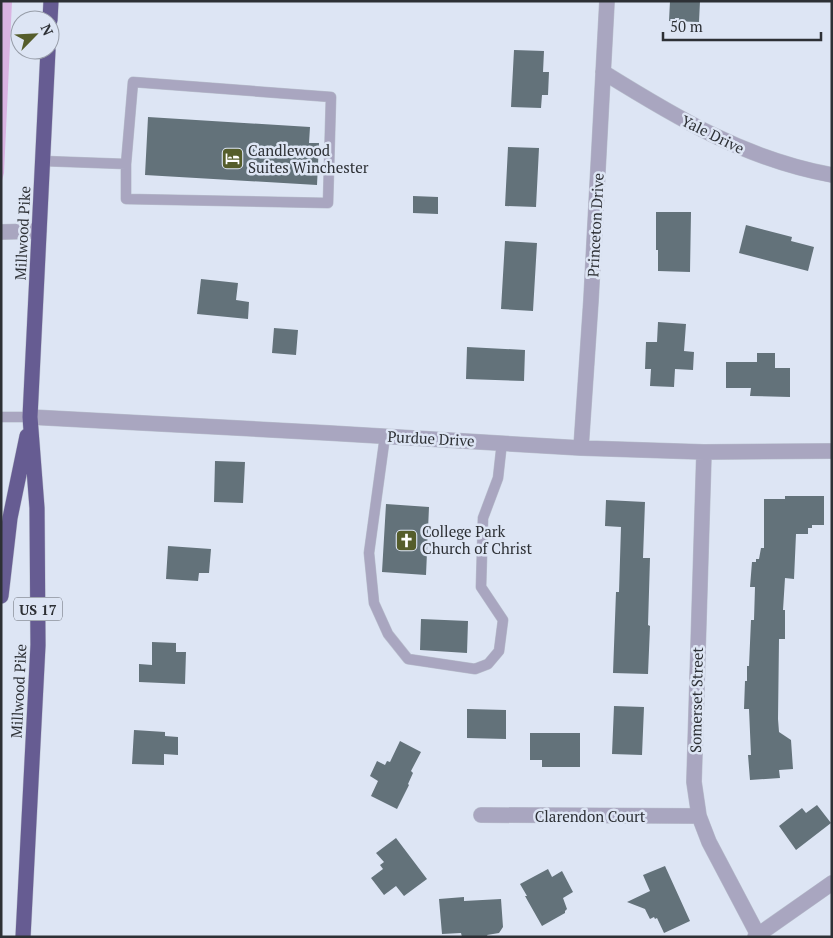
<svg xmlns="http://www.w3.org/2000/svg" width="833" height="938" font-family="'PT Serif',serif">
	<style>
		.green { fill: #d9b3e2 }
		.building { fill: #63727a }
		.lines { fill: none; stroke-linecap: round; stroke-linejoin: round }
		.lane-casing { stroke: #bac1ce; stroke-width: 11 }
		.street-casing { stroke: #bac1ce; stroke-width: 16 }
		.highway-casing { stroke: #bac1ce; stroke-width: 16 }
		.lane { stroke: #a9a6c0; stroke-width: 10 }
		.street { stroke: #a9a6c0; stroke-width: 15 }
		.highway { stroke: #665c92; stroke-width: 15 }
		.labels { text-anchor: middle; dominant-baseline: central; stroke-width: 5; stroke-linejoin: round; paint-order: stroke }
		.shield { fill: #dde5f4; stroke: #62666e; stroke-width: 1 }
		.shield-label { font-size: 14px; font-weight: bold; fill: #2d3035 }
		.street-label { font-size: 15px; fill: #2d3035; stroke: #dde5f4 }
		.poi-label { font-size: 15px; fill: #2d3035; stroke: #dde5f4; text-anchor: start }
	</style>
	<rect width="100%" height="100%" fill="#dde5f4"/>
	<path class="green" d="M1 1H12L4 173 1 184Z"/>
	<path class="building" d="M670 1H700L699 22 669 21Z
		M514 50 544 51 543 72H549L548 95H542L541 108 511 107Z
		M148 117 310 127 309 143H319L317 185 145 175Z
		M508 147 539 148 536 207 505 206Z
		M413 196 438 197V214L413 213Z
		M656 212H691L690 272 658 271V250H656Z
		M746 225 792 237 791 241 814 247 808 271 739 253Z
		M505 241 537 243 533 311 501 309Z
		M201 279 238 283 236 300 249 302 248 319 197 314Z
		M658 322 686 324 684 351 694 352 693 370 675 369 674 387 650 386 651 369H645L646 342H657Z
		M274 328 298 330 296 355 272 353Z
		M467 347 525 350 524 381 466 379Z
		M757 353H775V368H790V397L750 396 751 388H726V362H757Z
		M215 461 245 462 243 503 214 502Z
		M785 496H824V525H812V528H808V534H796L794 579 785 578 783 610H785V639H779L778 719 779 732 791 740 793 769 779 770 780 778 750 780 748 755H751L749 709H744L745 681H747V666H749L751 620H754L755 587H750L752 562H756V559H759L761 548H764V499H785Z
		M606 500 645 502 643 558H650L648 625 650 626 648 674 613 673 616 592H619L621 527 605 526Z
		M386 504 429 507 426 575 382 572Z
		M168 546 211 549 209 573H199L198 581 166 579Z
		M421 619 468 621 467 653 420 650Z
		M152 642 176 643V652H186L185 684 139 682V664L152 665Z
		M614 706 644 707 642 755 612 754Z
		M467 709 506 710V739L467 738Z
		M134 730 165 732V736L178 737V755L164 754V765L132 764Z
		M530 733H580V767H542V760H530Z
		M400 741 421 752 411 771 413 773 408 784 409 785 397 809 371 796 378 781 370 776 377 761 385 765 387 761 390 762Z
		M817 805 831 823 796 850 779 826 802 808 806 813Z
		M396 838 427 879 404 896 396 886 384 895 371 878 383 869 380 865 384 862 376 853Z
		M665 866 690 921 664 933 657 918 655 919 654 917 650 919 645 909 627 902 650 891 643 875Z
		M548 869 552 877 562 871 573 892 563 898 567 909 565 911V913L542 926 525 896H527L520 884Z
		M464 897V901L501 899 503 927 499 933 487 935 488 937H462L461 933 442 934 439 899Z"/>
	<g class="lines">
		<defs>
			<path id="lane" d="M133 82 331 97 328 203 126 199V164Z
				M43 161 126 164
				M1 417H30
				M385 436 369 553 374 603 388 634 408 659 475 669 488 664 499 651 503 620 481 587 483 518 498 478 502 442"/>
			<path id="street" d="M603 72C677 118 745 159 832 175
				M1 232 39 231
				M30 417 329 433 581 448 704 452 832 451
				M581 448 591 300 607 1
				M704 452 694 782 699 816 709 842 758 935
				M481 815 699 816
				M755 937 832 883"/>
			<path id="highway" d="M50 20 51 1
				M1 596 10 518 27 436
				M23 937 38 645 37 508 30 417 48 50"/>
		</defs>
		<use href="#lane" class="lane-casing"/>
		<use href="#street" class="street-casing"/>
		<use href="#highway" class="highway-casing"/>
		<use href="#lane" class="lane"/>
		<use href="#street" class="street"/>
		<use href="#highway" class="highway"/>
	</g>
	<defs>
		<symbol id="hotel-square" viewBox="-11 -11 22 22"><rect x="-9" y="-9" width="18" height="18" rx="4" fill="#555d2b" stroke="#dde5f4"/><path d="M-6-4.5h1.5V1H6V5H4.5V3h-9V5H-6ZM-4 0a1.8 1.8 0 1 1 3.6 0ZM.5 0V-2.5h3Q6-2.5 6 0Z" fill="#fff"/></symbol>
		<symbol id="church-square" viewBox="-11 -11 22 22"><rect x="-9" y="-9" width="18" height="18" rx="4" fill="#555d2b" stroke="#dde5f4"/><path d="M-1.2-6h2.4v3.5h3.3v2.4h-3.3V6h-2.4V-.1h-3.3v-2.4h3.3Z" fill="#fff"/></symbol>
	</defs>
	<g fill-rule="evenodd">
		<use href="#hotel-square" x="220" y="146" width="25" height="25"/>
		<use href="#church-square" x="394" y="528" width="25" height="25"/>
	</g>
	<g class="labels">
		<rect class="shield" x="14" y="597.5" width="48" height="23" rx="4"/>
		<g class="shield-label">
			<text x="38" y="609">US 17</text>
		</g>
		<g class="street-label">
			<text transform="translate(713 134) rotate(26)">Yale Drive</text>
			<text transform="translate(595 225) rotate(-87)">Princeton Drive</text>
			<text transform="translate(22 233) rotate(-87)">Millwood Pike</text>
			<text transform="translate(431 438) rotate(3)">Purdue Drive</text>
			<text transform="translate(18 691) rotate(-87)">Millwood Pike</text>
			<text transform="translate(696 700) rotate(-89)">Somerset Street</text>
			<text x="590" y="816">Clarendon Court</text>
		</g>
		<g class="poi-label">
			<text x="248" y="150">Candlewood<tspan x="248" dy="17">Suites Winchester</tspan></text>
			<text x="422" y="531">College Park<tspan x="422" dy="17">Church of Christ</tspan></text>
		</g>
	</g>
	<rect width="833" height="938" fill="none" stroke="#2d3035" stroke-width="5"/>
	<g transform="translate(35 35) rotate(66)"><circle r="24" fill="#dde5f4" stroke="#979da8"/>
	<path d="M0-4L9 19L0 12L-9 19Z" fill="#555d2b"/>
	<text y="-8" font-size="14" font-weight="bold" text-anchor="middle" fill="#2d3035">N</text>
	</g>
	<path d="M663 32v8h158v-8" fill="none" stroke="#2d3035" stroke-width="2.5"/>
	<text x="670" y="32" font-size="15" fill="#2d3035" stroke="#dde5f4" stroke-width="4" paint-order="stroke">50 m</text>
</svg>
